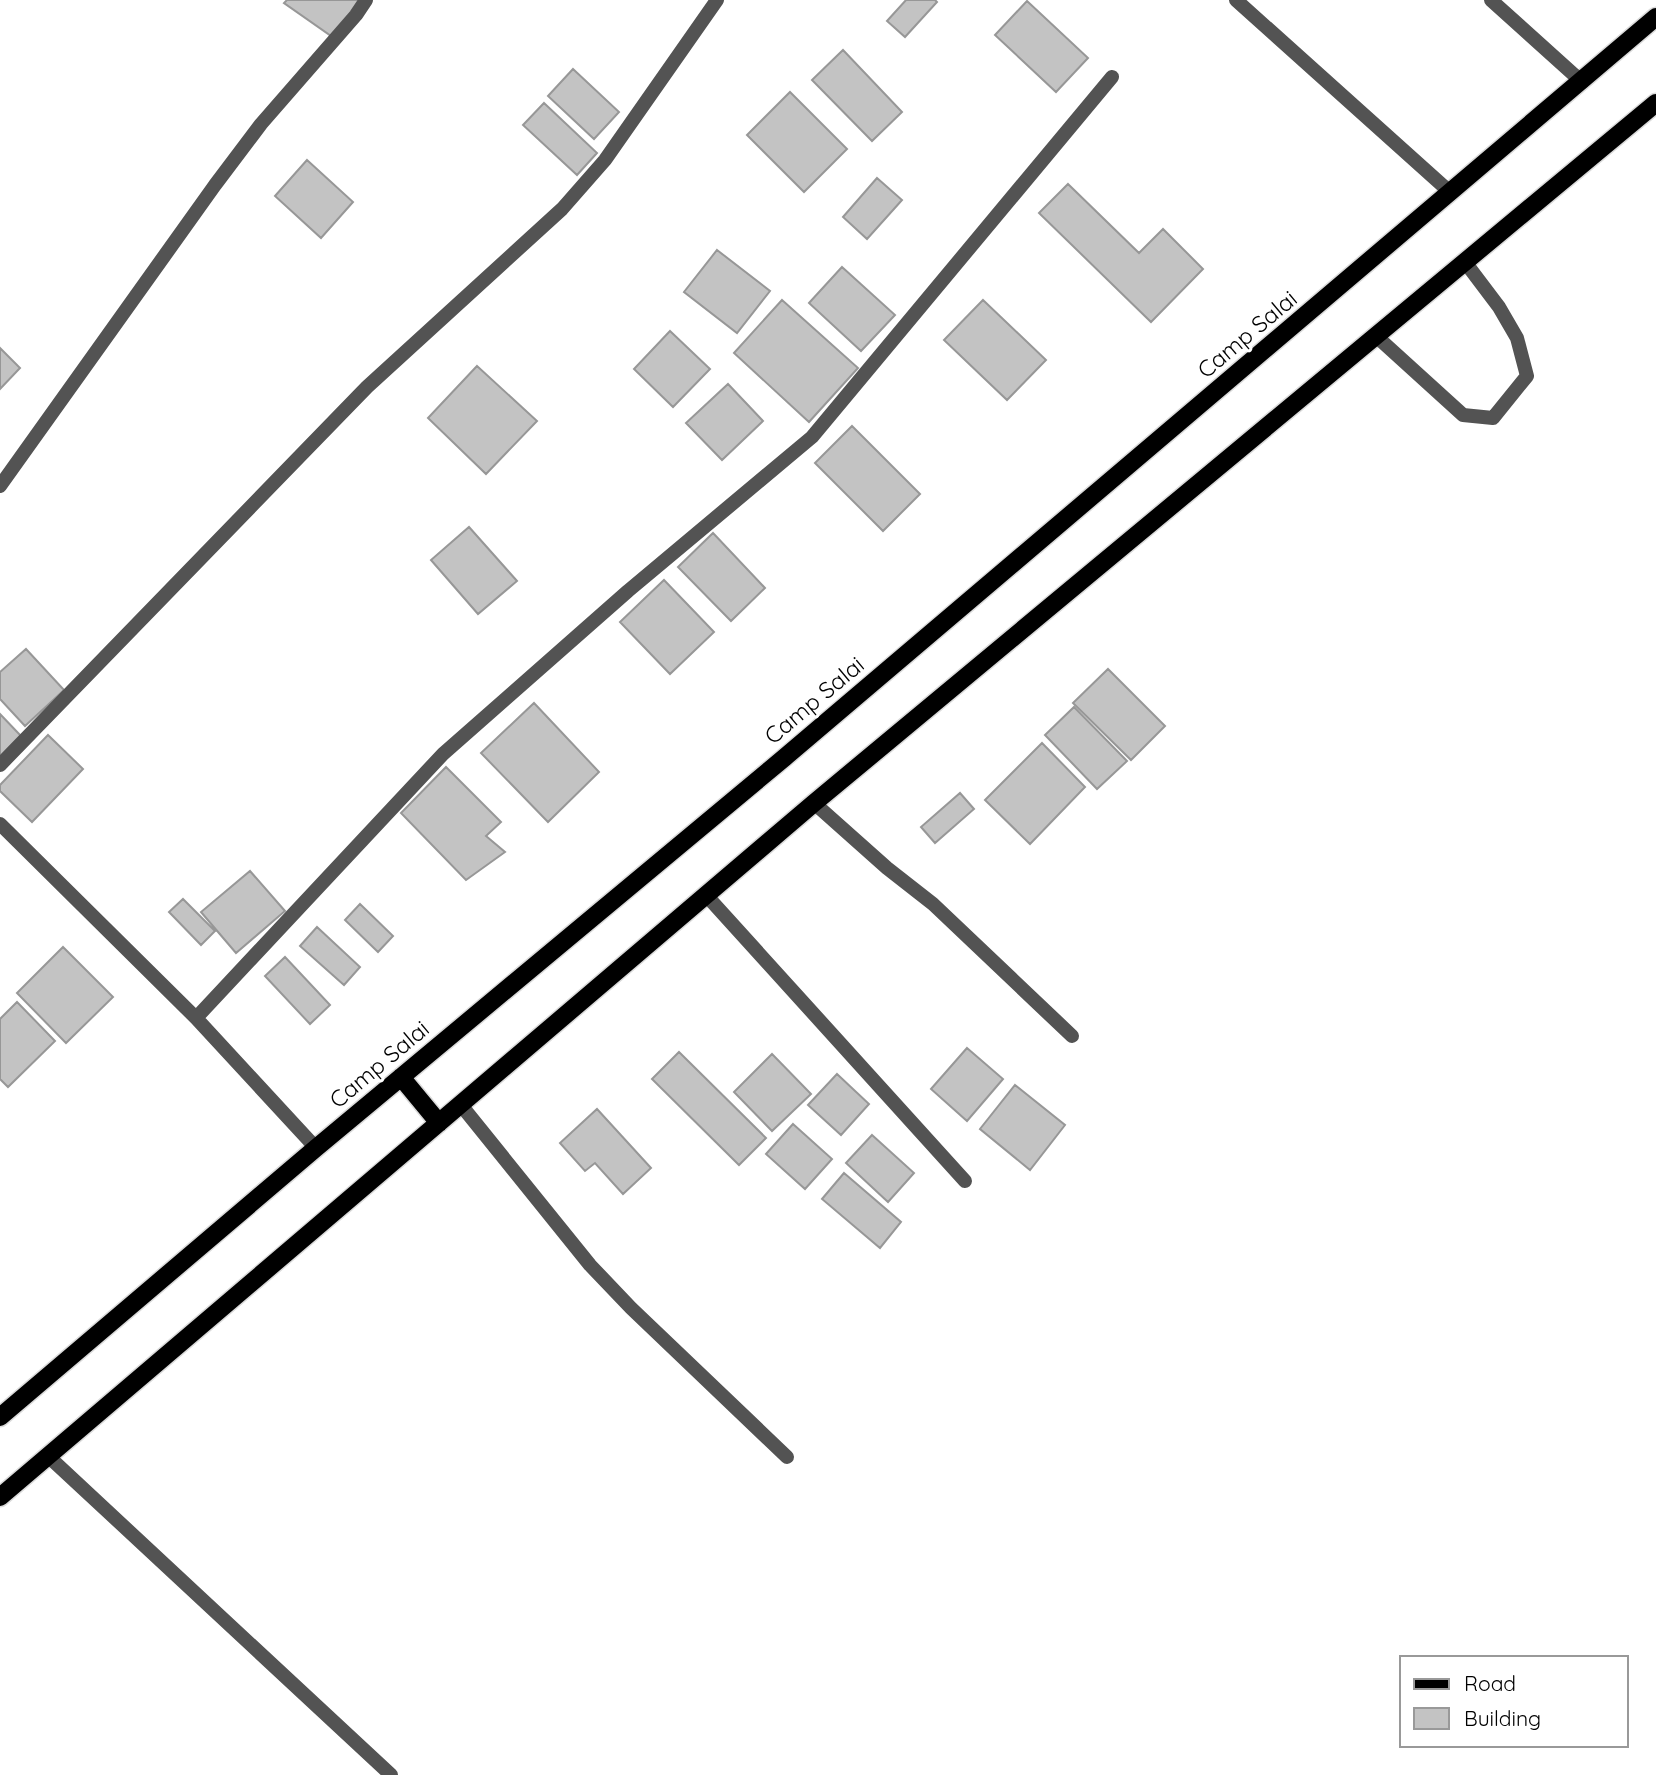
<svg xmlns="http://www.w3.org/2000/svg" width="1656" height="1775" font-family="Quicksand,sans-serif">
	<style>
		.building { fill: #c3c3c3; stroke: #979797; stroke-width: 2 }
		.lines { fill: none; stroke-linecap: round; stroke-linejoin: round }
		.primary-casing { stroke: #dbdbdb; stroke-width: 21 }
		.service { stroke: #535353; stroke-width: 14 }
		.minor { stroke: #535353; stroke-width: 14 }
		.primary { stroke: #000; stroke-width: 18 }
		.labels { text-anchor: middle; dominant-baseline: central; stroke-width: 6; stroke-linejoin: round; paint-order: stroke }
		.street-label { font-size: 23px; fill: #000; stroke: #fff }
	</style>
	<rect width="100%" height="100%" fill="#fff"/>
	<path class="building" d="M287 0H360L334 38 284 3Z
		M906 0H935L937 2 905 37 887 21Z
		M1027 1 1088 58 1056 92 995 35Z
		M843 50 902 112 872 141 812 80Z
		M573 69 619 112 594 139 548 96Z
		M790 92 847 149 804 192 747 135Z
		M544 103 597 153 577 175 523 125Z
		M307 160 353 202 321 238 275 196Z
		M877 178 902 200 867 239 843 217Z
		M1068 184 1139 253 1163 229 1203 269 1151 322 1039 213Z
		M717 250 770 291 737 333 684 292Z
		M842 267 895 315 861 351 809 303Z
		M782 300 858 368 809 422 734 353Z
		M983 300 1046 360 1007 400 944 340Z
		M670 331 710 369 673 407 634 369Z
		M0 348 20 368 0 389Z
		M477 366 537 421 486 474 428 418Z
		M728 384 763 421 722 460 686 423Z
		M852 426 920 494 883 531 815 463Z
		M469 527 517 581 478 614 431 560Z
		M713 533 765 588 731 621 678 567Z
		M664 580 714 632 670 674 620 622Z
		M26 649 64 690 25 726 0 699V672Z
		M1108 669 1165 726 1131 760 1073 703Z
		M534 703 599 772 548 822 481 753Z
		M1074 707 1127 761 1097 789 1045 735Z
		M0 714 21 736 0 757Z
		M48 735 83 769 32 822 0 791V785Z
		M1042 743 1085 787 1030 844 985 800Z
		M446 767 501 822 486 836 505 852 466 880 401 813Z
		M960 793 974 809 935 843 921 827Z
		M250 871 285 911 236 953 201 912Z
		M183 899 215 931 201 945 169 912Z
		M360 904 393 936 378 952 345 920Z
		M317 927 360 967 344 985 300 946Z
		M63 947 113 997 66 1043 17 993Z
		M285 957 330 1005 310 1024 265 976Z
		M17 1002 55 1041 8 1087 0 1079V1019Z
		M967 1048 1003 1079 967 1121 931 1089Z
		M679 1052 766 1138 739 1165 652 1079Z
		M772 1054 811 1094 772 1131 734 1092Z
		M837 1074 869 1104 841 1135 808 1105Z
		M1015 1085 1065 1125 1030 1170 980 1129Z
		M597 1109 651 1168 623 1194 595 1163 585 1171 560 1143Z
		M793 1124 832 1159 805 1189 766 1154Z
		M872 1135 914 1173 888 1202 846 1163Z
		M844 1173 901 1222 880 1248 822 1199Z"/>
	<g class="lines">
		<defs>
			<path id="primary" d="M401 1077 439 1123
				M0 1417 316 1148 784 758 1656 17
				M0 1497 814 803 1656 103"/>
		</defs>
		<use href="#primary" class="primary-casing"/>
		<path class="service" d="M1376 336 1463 415 1493 418 1527 376 1517 338 1499 307 1465 262
			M461 1105 590 1265 631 1308 787 1457
			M48 1456 391 1775"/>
		<path class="minor" d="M1236 0 1451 193
			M1491 0 1582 82
			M0 486 215 185 261 124 356 15 366 0
			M0 765 367 387 562 209 605 160 717 0
			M814 803 887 868 933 904 1072 1036
			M0 824 196 1018 316 1148
			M706 895 965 1181
			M196 1018 443 754 628 591 812 437 1112 77"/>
		<use href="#primary" class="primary"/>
	</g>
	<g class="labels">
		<g class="street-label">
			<text transform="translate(1247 334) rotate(-40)">Camp Salai</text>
			<text transform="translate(814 700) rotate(-40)">Camp Salai</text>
			<text transform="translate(379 1064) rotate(-40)">Camp Salai</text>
		</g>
	</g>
	<rect x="1400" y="1656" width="228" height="91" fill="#ffffff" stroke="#999999" stroke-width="2"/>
	<rect x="1414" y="1679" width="35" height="10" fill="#000000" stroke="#999999" stroke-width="2"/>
	<text x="1464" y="1691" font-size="21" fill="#000000">Road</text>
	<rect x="1414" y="1708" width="35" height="21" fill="#c3c3c3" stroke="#999999" stroke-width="2"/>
	<text x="1464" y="1726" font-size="21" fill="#000000">Building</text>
</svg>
